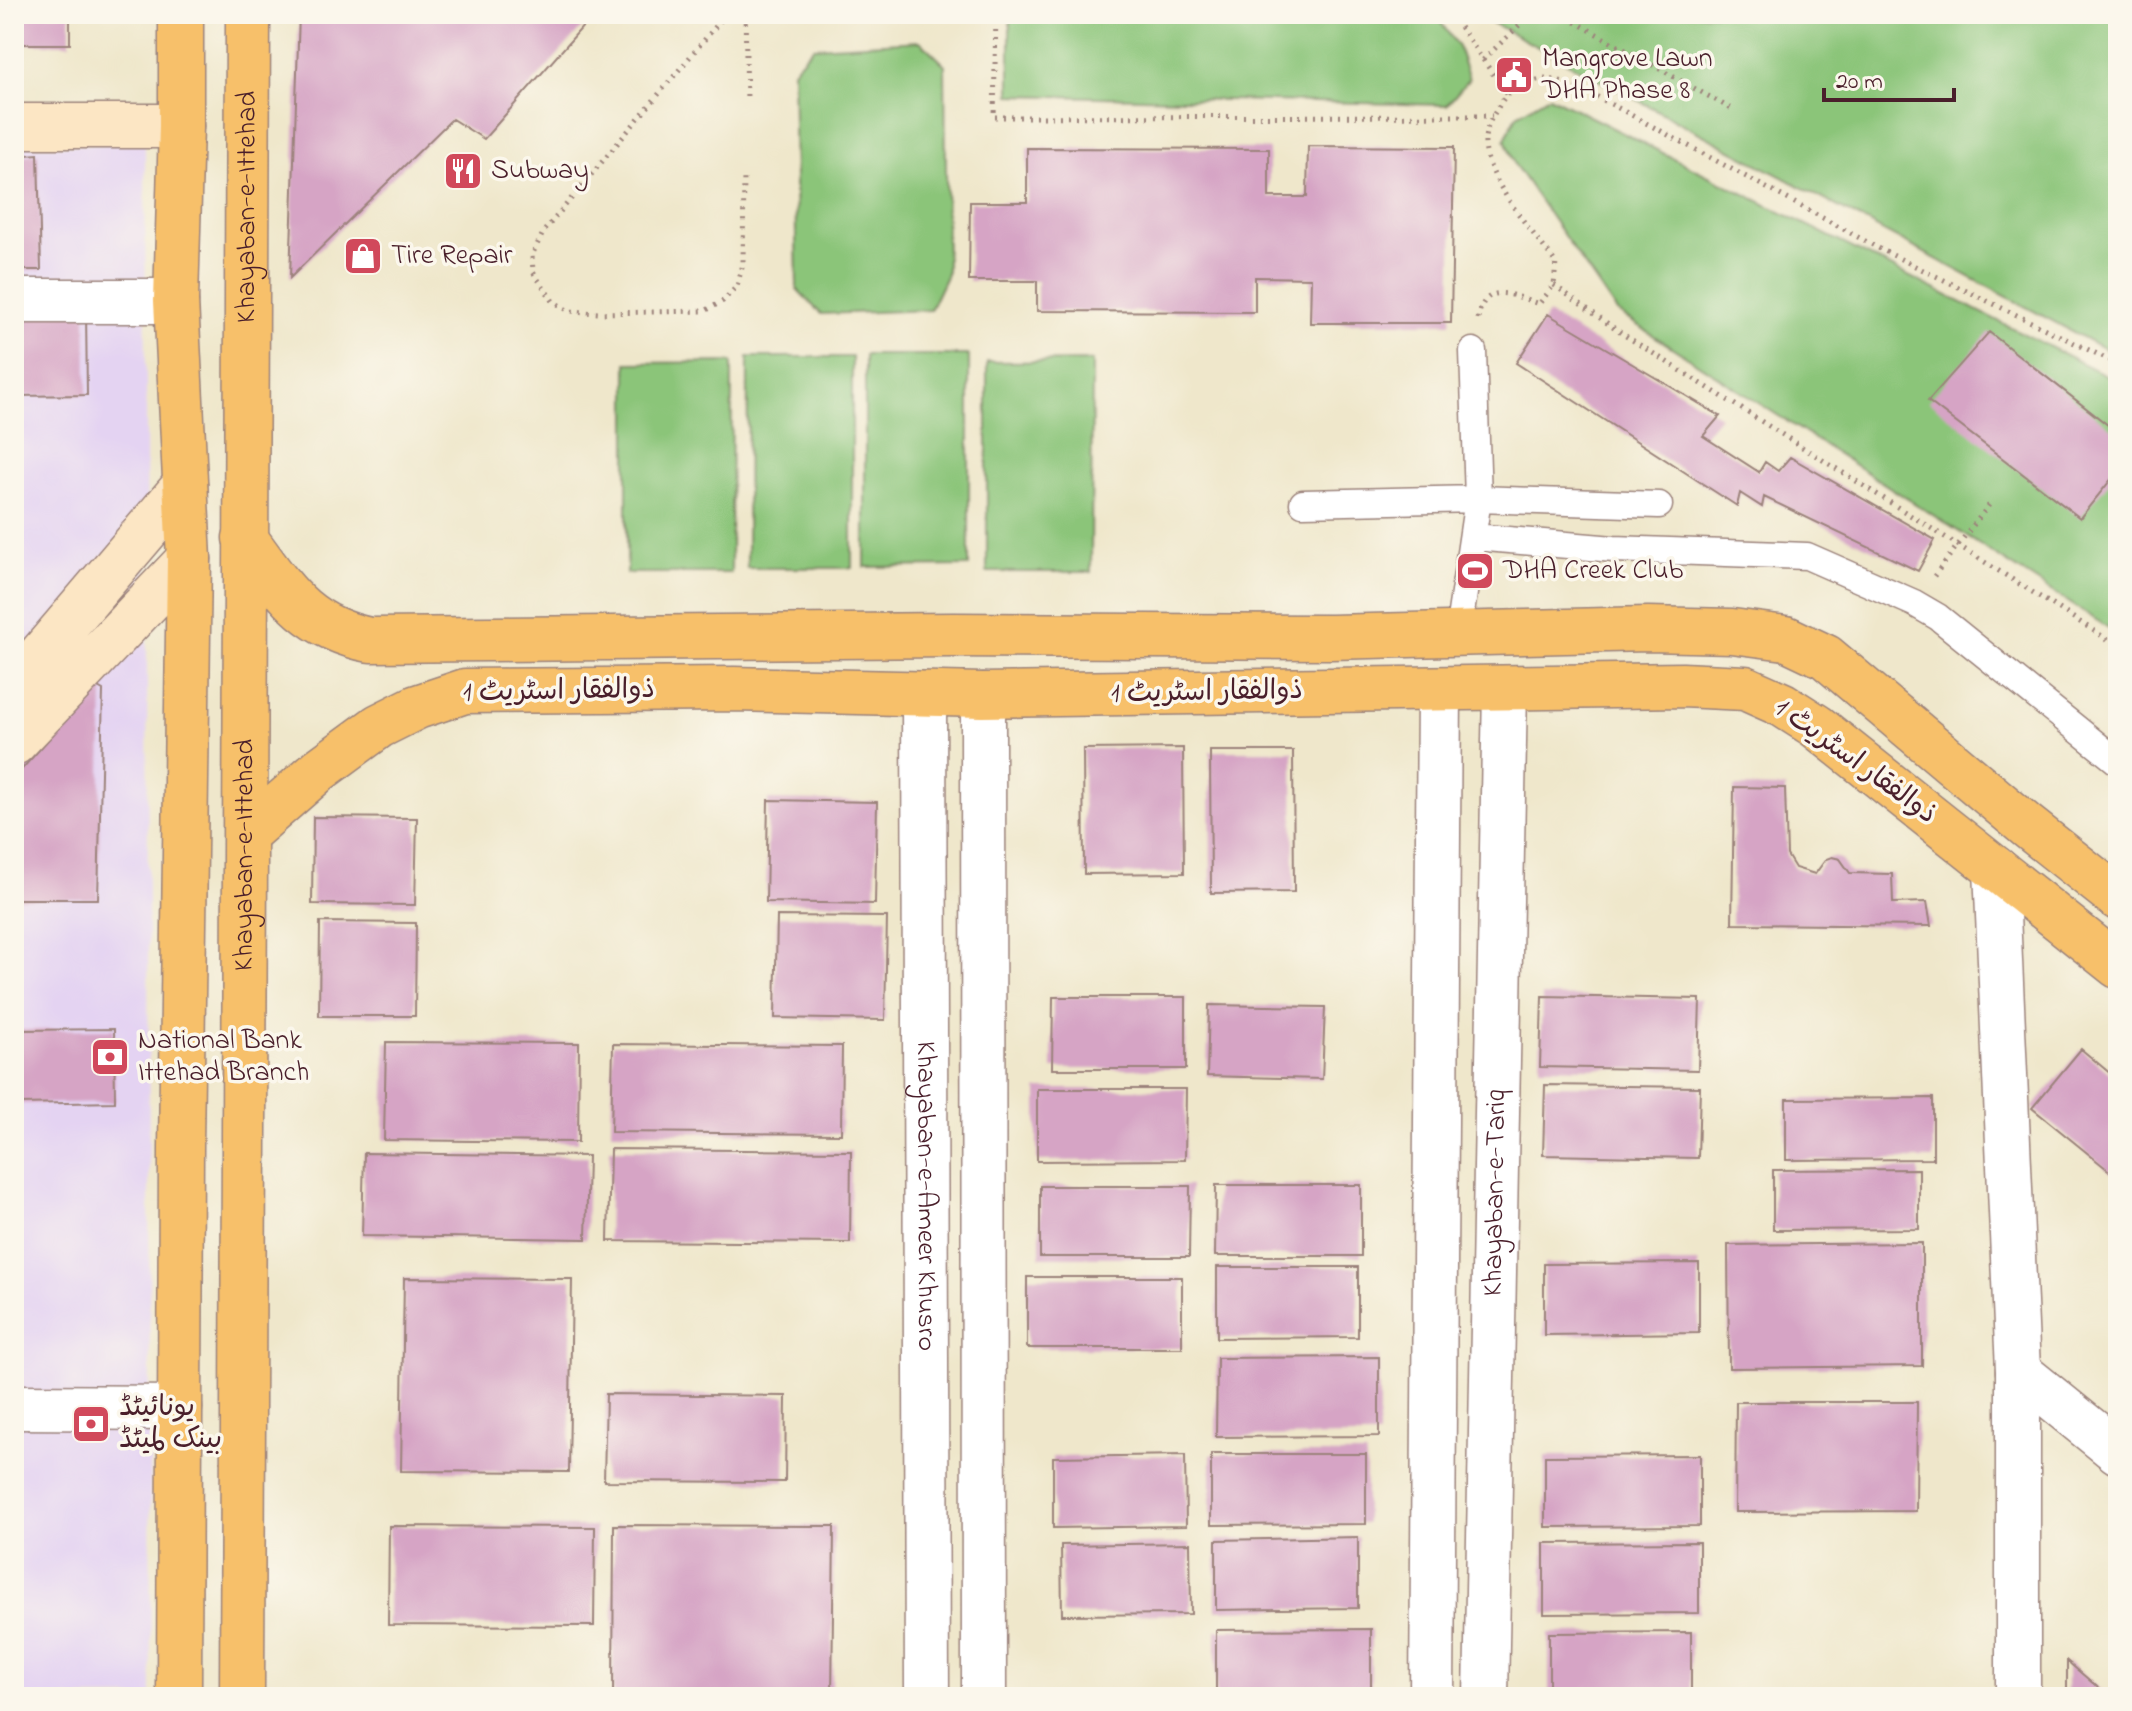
<svg xmlns="http://www.w3.org/2000/svg" width="2132" height="1711" font-family="'Indie Flower','Playpen Sans Arabic',sans-serif">
	<style>
		.built { fill: #e4d3f2 }
		.green { fill: #8bc579; stroke: #6a7252; stroke-width: 2 }
		.building { fill: #d6a4c5 }
		.lines { fill: none; stroke-linecap: round; stroke-linejoin: round }
		.lane-casing { stroke: #9c837b; stroke-width: 29 }
		.street-casing { stroke: #9c837b; stroke-width: 47 }
		.secondary-casing { stroke: #9c837b; stroke-width: 47 }
		.primary-casing { stroke: #9c837b; stroke-width: 47 }
		.path { stroke: #9c837b; stroke-width: 5; stroke-dasharray: 2 6; stroke-linecap: butt }
		.lane { stroke: #fff; stroke-width: 26 }
		.street { stroke: #fff; stroke-width: 44 }
		.secondary { stroke: #fce6c4; stroke-width: 44 }
		.primary { stroke: #f7c06b; stroke-width: 44 }
		.labels { text-anchor: middle; dominant-baseline: central; stroke-width: 7; stroke-linejoin: round; paint-order: stroke }
		.poi-label { font-size: 28px; fill: #4a1f2b; stroke: #fbf7ec; text-anchor: start }
		.street-label { font-size: 28px; fill: #4a1f2b; stroke: #fbf7ec }
	</style>
	<rect width="100%" height="100%" fill="#fbf7ec"/>
	<filter id="ink" filterUnits="userSpaceOnUse"><feTurbulence type="fractalNoise" baseFrequency=".0125" numOctaves="2"/><feDisplacementMap in="SourceGraphic" scale="16" xChannelSelector="R" yChannelSelector="G"/><feConvolveMatrix kernelMatrix="1 2 1 2 8 2 1 2 1" color-interpolation-filters="sRGB"/></filter>
	<filter id="wash" filterUnits="userSpaceOnUse"><feTurbulence type="fractalNoise" baseFrequency=".006" numOctaves="4" result="noise"/><feDisplacementMap in="SourceGraphic" scale="32" xChannelSelector="R" yChannelSelector="G"/><feGaussianBlur stdDeviation="1.8" result="paint"/><feColorMatrix in="noise" values="0 0 0 0 0 0 0 0 0 0 0 0 0 0 0 0 0 1.4 0 .05"/><feComposite in="paint" operator="in"/></filter>
	<g filter="url(#wash)">
		<rect width="100%" height="100%" fill="#efe7cb"/>
		<path class="built" d="M145 144 151 1697H14V146Z"/>
		<path class="green" d="M1010 14H1435L1458 47 1469 79 1447 105 1010 95Z
			M1476 14H2118V356Z
			M920 41 945 65 947 274 930 310 821 314 797 289 793 70 813 47Z
			M1549 96 2118 381V634L1617 312 1515 165 1505 139 1517 115Z
			M865 355H969V566L865 567Z
			M748 357H852V568H747Z
			M1092 361 1091 572H987V362Z
			M732 362 731 573H627V363Z"/>
		<g id="blocks">
			<path class="building" d="M14 14H70V44H14Z
				M299 14H590L592 16 484 139 452 119 290 278Z
				M1308 146 1454 147 1451 323H1310L1311 278 1255 277V312L1037 311V281H969L970 202H1027V148L1269 149V197H1307Z
				M38 154 41 270H14V156Z
				M86 311 87 395 14 396V312Z
				M1548 314 1720 416 1703 436 1759 472 1765 462 1778 471 1790 457 1935 540 1918 571 1764 497 1762 507 1740 493 1737 506 1516 363Z
				M1989 332 2118 433V471L2080 518 1928 401Z
				M96 686 103 690 98 899H14V778Z
				M1183 748 1184 873 1084 874 1083 749Z
				M1210 751H1293L1294 892 1211 893Z
				M1734 787 1785 788 1787 855 1795 868 1815 874 1826 859 1832 857 1840 859 1850 873 1892 874 1893 903 1927 902 1931 926 1732 924Z
				M768 800 877 802 875 904 766 902Z
				M313 817 417 818 415 905 312 904Z
				M777 916 887 917 885 1020 775 1018Z
				M320 922 416 923 415 1016H319Z
				M1542 996 1700 999 1698 1070 1540 1067Z
				M1053 997H1186V1069H1052Z
				M1209 1005 1325 1007 1322 1079 1207 1076Z
				M114 1029 115 1102 19 1104V1030Z
				M386 1042 579 1043 578 1142 384 1140Z
				M613 1044 842 1046 841 1134 611 1132Z
				M2081 1049 2118 1080V1178L2032 1108Z
				M1545 1085 1700 1087 1698 1158 1543 1155Z
				M1037 1089H1186L1185 1160 1037 1161Z
				M1933 1098V1159L1786 1160V1099Z
				M610 1149 851 1151 850 1243 608 1241Z
				M364 1153 588 1156 586 1239 362 1236Z
				M1919 1169V1229L1773 1230V1170Z
				M1216 1185H1361V1256H1215Z
				M1040 1186H1190L1189 1257H1040Z
				M1922 1243V1366L1729 1368 1728 1245Z
				M1699 1263V1333L1544 1335V1264Z
				M1217 1267H1358V1337L1217 1338Z
				M1027 1277H1182V1348H1027Z
				M404 1278 572 1279 569 1472 401 1471Z
				M1379 1357V1436L1216 1437 1217 1358Z
				M606 1394 786 1396 785 1482 604 1481Z
				M1736 1402H1917L1916 1511 1735 1512Z
				M1211 1454H1366V1524L1211 1525Z
				M1185 1455 1186 1526 1053 1528V1457Z
				M1700 1455V1526L1545 1527V1456Z
				M614 1525 834 1526 832 1697H613Z
				M389 1526 595 1527 594 1626 388 1625Z
				M1358 1537V1608L1216 1610V1540Z
				M1699 1542V1613L1544 1614V1543Z
				M1190 1543 1191 1614 1062 1615 1061 1545Z
				M1371 1629V1697H1216V1630Z
				M1691 1632V1697H1549V1633Z
				M2067 1661 2109 1697H2067Z"/>
		</g>
	</g>
	<g filter="url(#ink)">
		<use href="#blocks" fill-opacity="0" stroke="#9c837b" stroke-width="2"/>
		<g class="lines">
			<defs>
				<path id="lane" d="M1303 503 1478 499 1659 505
					M1474 537 1614 549 1807 556 1914 603 1938 617 2118 762
					M1458 633 1478 499 1473 351"/>
				<g id="street">
					<path d="M14 301H176"/>
					<path id="s1" d="M924 694 927 1697"/>
					<path d="M983 695 984 1697"/>
					<path d="M1996 869 2018 1371V1697"/>
					<path d="M2018 1371 2118 1452"/>
					<path d="M14 1407 180 1408"/>
					<path d="M1432 1697 1439 690"/>
					<path id="s2" d="M1486 1697 1505 689"/>
				</g>
				<path id="secondary" d="M14 126H181
					M14 686 185 485
					M14 743 189 559"/>
				<g id="primary">
					<path d="M245 538C283 589 303 627 370 640L954 635 1331 637 1648 629 1732 631 1786 638 1826 657 2027 826 2118 898"/>
					<path d="M247 833 319 770 379 726 417 707 465 691 734 689 983 695 1682 685 1745 688 1783 705 1816 726 2118 966"/>
					<path d="M179 1697 181 1147 189 559 176 301 181 126V14"/>
					<path id="s3" d="M242 1697 248 14"/>
				</g>
			</defs>
			<use href="#lane" class="lane-casing"/>
			<use href="#street" class="street-casing"/>
			<use href="#secondary" class="secondary-casing"/>
			<use href="#primary" class="primary-casing"/>
			<path class="path" d="M726 14 544 231 532 255 533 272 553 301 569 311 599 313 705 311 723 301 737 286 743 264 744 174
				M745 14 747 100
				M996 14 994 117 1492 116
				M1451 14 1507 94
				M1561 14 1735 111
				M1483 60 1531 14
				M1554 285 1621 333 2118 646
				M1478 319C1484 280 1513 295 1539 304L1554 285 1556 263C1534 233 1483 177 1485 140 1485 131 1491 118 1496 111 1500 104 1504 96 1511 92 1537 74 1552 77 1581 88L1882 250 2118 364
				M1934 576 1989 505"/>
			<use href="#lane" class="lane"/>
			<use href="#street" class="street"/>
			<use href="#secondary" class="secondary"/>
			<use href="#primary" class="primary"/>
		</g>
	</g>
	<defs>
		<symbol id="civic-square" viewBox="-11 -11 22 22"><rect x="-9" y="-9" width="18" height="18" rx="4" fill="#d1495b" stroke="#fbf7ec"/><path d="M-.6-6.5H3V-4.5H.6V-3L4-1V1h2V6H-6V1h2V-1L-.6-3ZM-1.2 2.5V6h2.4V2.5Z" fill="#fff"/></symbol>
		<symbol id="restaurant-square" viewBox="-11 -11 22 22"><rect x="-9" y="-9" width="18" height="18" rx="4" fill="#d1495b" stroke="#fbf7ec"/><path d="M-5-6h1v4h1v-4h1v4h1v-4h1v5L-1.5 .5V6h-2V.5L-5-1ZM5-6V6H3V1.5H1.5Q1.5-4 5-6Z" fill="#fff"/></symbol>
		<symbol id="shop-square" viewBox="-11 -11 22 22"><rect x="-9" y="-9" width="18" height="18" rx="4" fill="#d1495b" stroke="#fbf7ec"/><path d="M-5-2.5h2.3a2.7 3.5 0 0 1 5.4 0H5L5.5 6h-11ZM-1.5-2.5h3a1.5 2.3 0 0 0-3 0Z" fill="#fff"/></symbol>
		<symbol id="stadium-square" viewBox="-11 -11 22 22"><rect x="-9" y="-9" width="18" height="18" rx="4" fill="#d1495b" stroke="#fbf7ec"/><path d="M0-5a6.5 5 0 1 0 0 10a6.5 5 0 1 0 0-10ZM-3.5-1.8h7v3.6h-7Z" fill="#fff"/></symbol>
		<symbol id="bank-square" viewBox="-11 -11 22 22"><rect x="-9" y="-9" width="18" height="18" rx="4" fill="#d1495b" stroke="#fbf7ec"/><path d="M-6-4H6V4H-6ZM0-2.3a2.3 2.3 0 1 0 0 4.6a2.3 2.3 0 1 0 0-4.6Z" fill="#fff"/></symbol>
	</defs>
	<g fill-rule="evenodd">
		<use href="#civic-square" x="1492" y="53" width="44" height="44"/>
		<use href="#restaurant-square" x="441" y="149" width="44" height="44"/>
		<use href="#shop-square" x="341" y="234" width="44" height="44"/>
		<use href="#stadium-square" x="1453" y="549" width="44" height="44"/>
		<use href="#bank-square" x="88" y="1035" width="44" height="44"/>
		<use href="#bank-square" x="69" y="1402" width="44" height="44"/>
	</g>
	<g class="labels">
		<g class="poi-label">
			<text x="1542" y="59">Mangrove Lawn<tspan x="1542" dy="32">DHA Phase 8</tspan></text>
			<text x="491" y="171">Subway</text>
			<text x="391" y="256">Tire Repair</text>
			<text x="1503" y="571">DHA Creek Club</text>
			<text x="138" y="1041">National Bank<tspan x="138" dy="32">Ittehad Branch</tspan></text>
			<text x="119" y="1408">یونائیٹڈ<tspan x="119" dy="32">بینک لمیٹڈ</tspan></text>
		</g>
		<g class="street-label">
			<text stroke="none"><textPath href="#s3" startOffset="1490">Khayaban-e-Ittehad</textPath></text>
			<text transform="translate(559 692) rotate(-1)">ذوالفقار اسٹریٹ 1</text>
			<text transform="translate(1207 693) rotate(-1)">ذوالفقار اسٹریٹ 1</text>
			<text transform="translate(1855 762) rotate(36)">ذوالفقار اسٹریٹ 1</text>
			<text stroke="none"><textPath href="#s3" startOffset="842">Khayaban-e-Ittehad</textPath></text>
			<text stroke="none"><textPath href="#s2" startOffset="504">Khayaban-e-Tariq</textPath></text>
			<text stroke="none"><textPath href="#s1" startOffset="502">Khayaban-e-Ameer Khusro</textPath></text>
		</g>
	</g>
	<rect width="2132" height="1711" fill="none" stroke="#fbf7ec" stroke-width="48"/>
	<path d="M1824 88v12h130v-12" fill="none" stroke="#4a1f2b" stroke-width="4"/>
	<text x="1836" y="88" font-size="24" fill="#4a1f2b" stroke="#fbf7ec" stroke-width="6" paint-order="stroke">20 m</text>
</svg>
